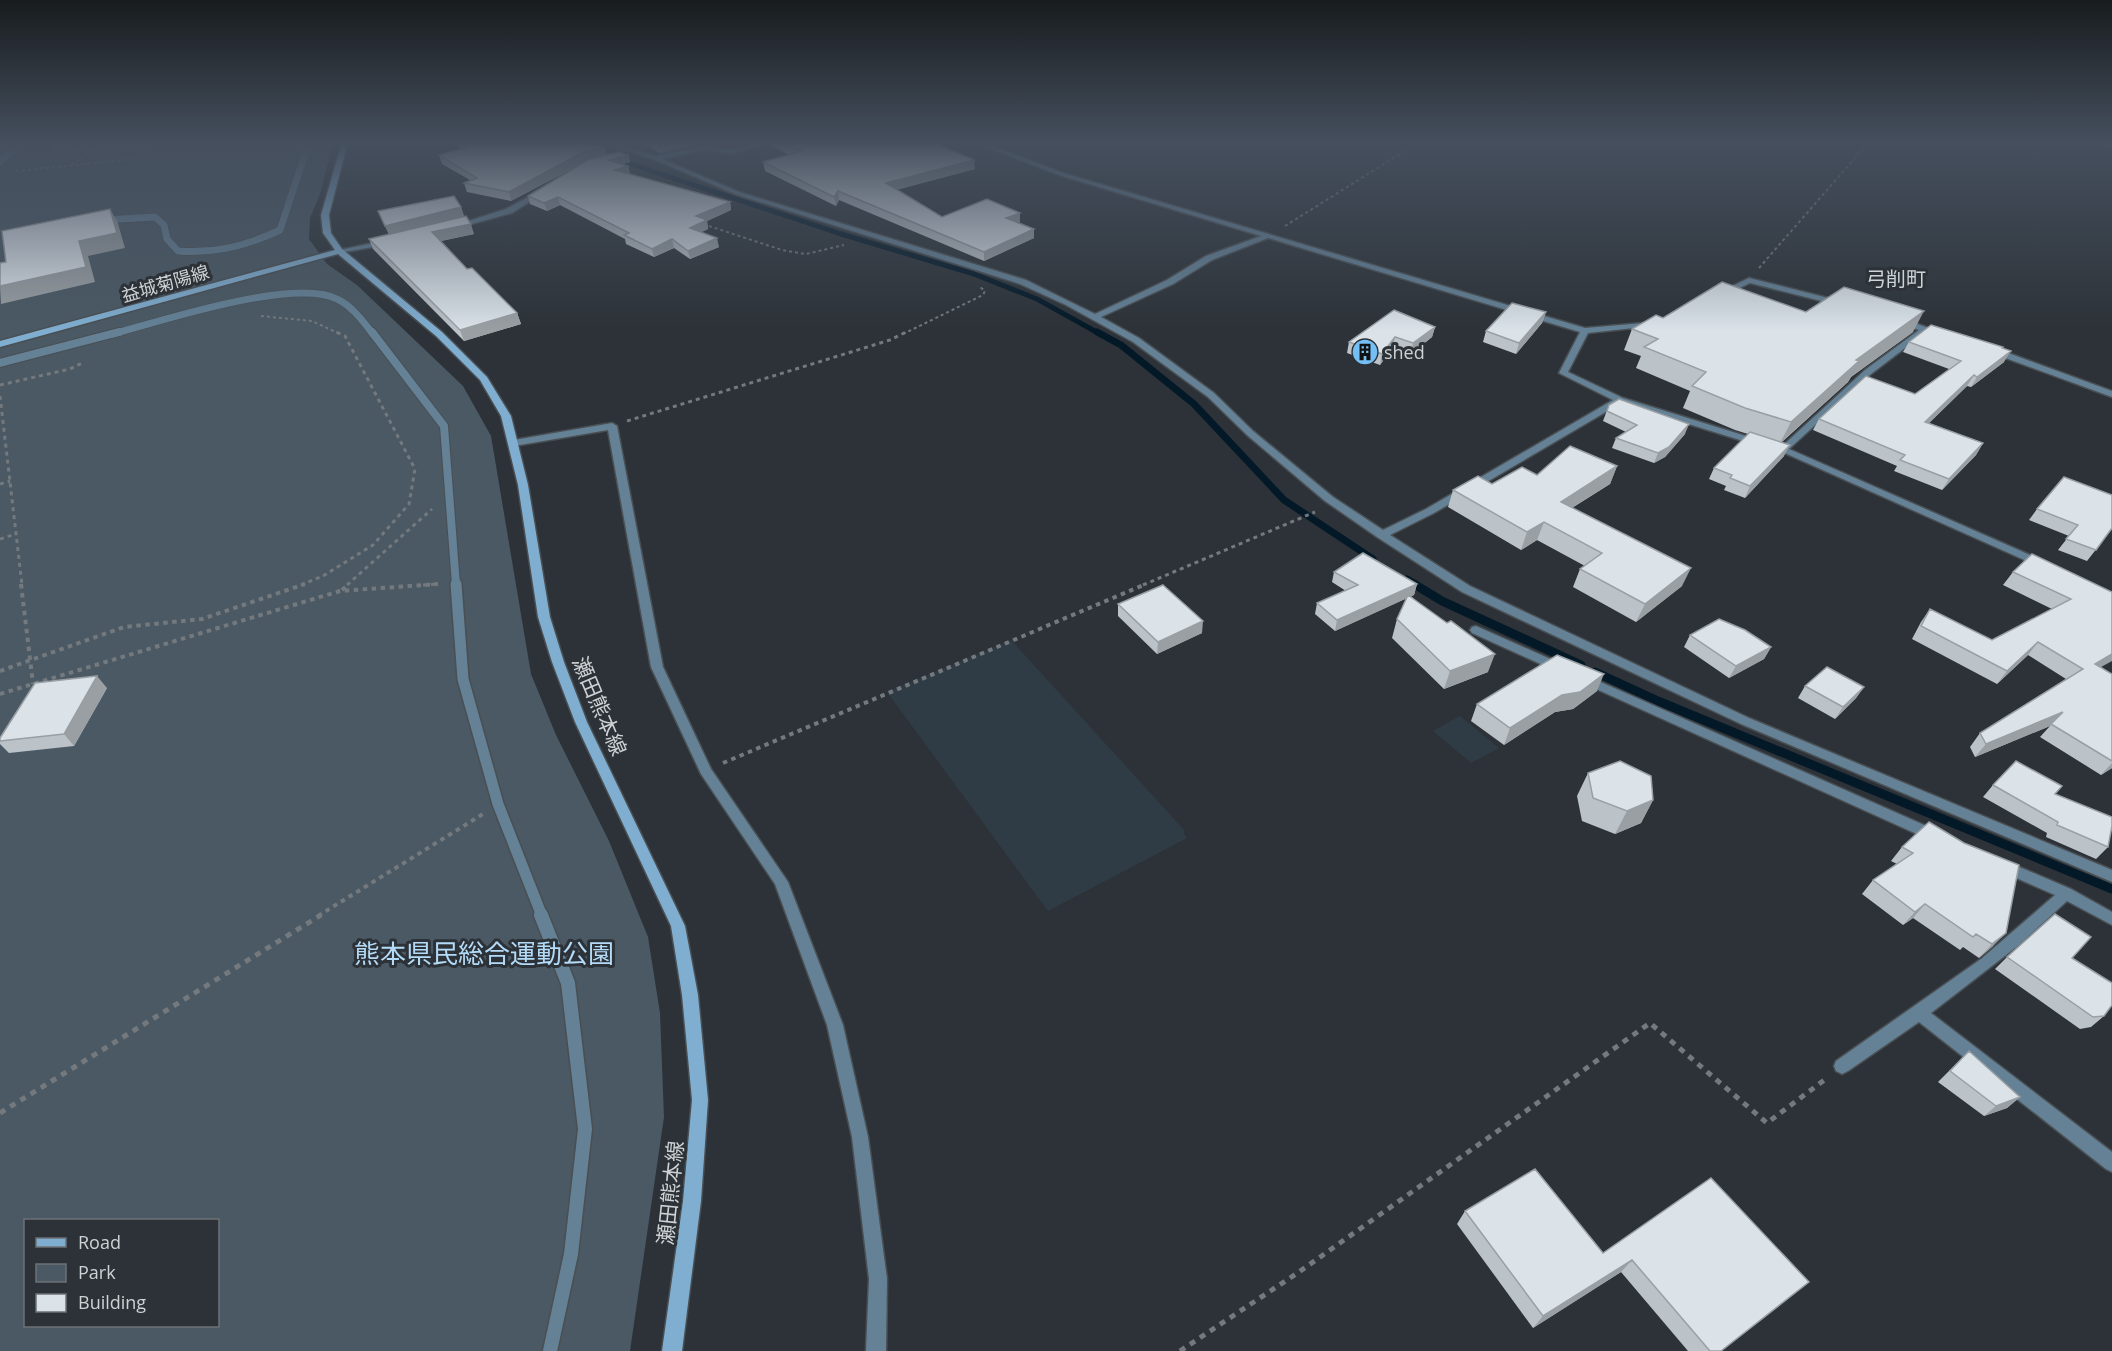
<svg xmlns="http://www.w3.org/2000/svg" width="2112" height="1351" font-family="'Open Sans','Noto Sans JP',sans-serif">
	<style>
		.built { fill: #303c45 }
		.green { fill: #4a5964; fill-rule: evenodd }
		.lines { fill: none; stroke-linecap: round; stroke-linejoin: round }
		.stream-far2 { stroke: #031928; stroke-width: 5 }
		.stream-far1 { stroke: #031928; stroke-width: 7 }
		.stream { stroke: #031928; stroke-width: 9 }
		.lane-far3-casing { stroke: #494f53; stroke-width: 8 }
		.lane-far2-casing { stroke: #494f53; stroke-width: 10 }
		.lane-far1-casing { stroke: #494f53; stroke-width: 14 }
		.lane-casing { stroke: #494f53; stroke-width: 17 }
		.street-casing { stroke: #494f53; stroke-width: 3 }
		.secondary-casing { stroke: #494f53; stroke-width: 3 }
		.path-far3 { stroke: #74797d; stroke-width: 2; stroke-dasharray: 3 3; stroke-linecap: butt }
		.path-far2 { stroke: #74797d; stroke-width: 3; stroke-dasharray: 4 4; stroke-linecap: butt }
		.path-far1 { stroke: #74797d; stroke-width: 4; stroke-dasharray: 4.5 4.5; stroke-linecap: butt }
		.path { stroke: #74797d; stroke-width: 5; stroke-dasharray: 6 6; stroke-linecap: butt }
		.lane-far3 { stroke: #648196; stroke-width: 7 }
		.lane-far2 { stroke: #648196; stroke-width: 8 }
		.lane-far1 { stroke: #648196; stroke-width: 11 }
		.lane { stroke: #648196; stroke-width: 14 }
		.street { fill: #648196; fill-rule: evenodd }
		.secondary { fill: #80aed0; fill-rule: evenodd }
		.wall { fill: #bcc3c8 }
		.shaded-wall { fill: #999fa3 }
		.building { fill: #dbe3e9; stroke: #999fa3; stroke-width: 1.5 }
		.labels { text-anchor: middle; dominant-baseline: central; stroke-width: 6; stroke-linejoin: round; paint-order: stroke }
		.far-street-label { font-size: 18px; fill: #ced2d5; stroke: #2c3237 }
		.far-poi-label { font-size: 18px; fill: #ced2d5; stroke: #2c3237; text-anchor: start }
		.far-quarter-label { font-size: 20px; fill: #cbd3d9; stroke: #2c3237 }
		.street-label { font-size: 21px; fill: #ced2d5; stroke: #2c3237 }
		.near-park-label { font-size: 26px; fill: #b3daf7; stroke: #2c3237 }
	</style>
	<rect width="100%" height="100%" fill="#2c3237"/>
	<path class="built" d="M1011 640 1185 831 1183 833 1187 838 1048 911 887 692Z
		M1460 716 1499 748 1471 763 1433 731Z"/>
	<path class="green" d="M0 142H333L320 194 310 218 309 239 327 264 357 285 463 386 491 436 531 674 556 735 609 841 648 937 660 1013 664 1117 630 1351H0ZM118 222 125 248 11 243ZM26 1220H218V1326H26Z"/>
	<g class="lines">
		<path class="stream-far2" d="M616 159 841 234 974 274 1037 299 1100 334"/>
		<path class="stream-far1" d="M1097 332 1121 345 1194 404 1284 500 1373 559
			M1407 579 1417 585"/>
		<path class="stream" d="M1414 584 1442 601 1581 665
			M1595 672 1658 701 2112 889"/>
		<defs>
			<path id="lane-far3" d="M0 162 21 142
				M103 220 155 217 164 225 167 239 178 251C215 254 247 246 280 230L309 142
				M113 334C161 321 295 277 337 299 352 306 363 321 373 334"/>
			<path id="lane-far2" d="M372 332 444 426 456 585
				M0 363 119 332"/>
			<path id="lane-far1" d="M456 584 463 679 498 804 542 916"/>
			<path id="lane" d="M541 915 568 983 585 1129 571 1254 550 1351"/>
			<path id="street" d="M599 142H608L655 156 705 146 731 150 762 142H772L731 154 705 150 662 159 739 192 1026 280 1095 314 1167 280 1206 256 1261 236 1059 175 973 142H981L1063 173 1585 328 1655 322V326H1652L1588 333 1568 372 1623 398 1762 441V445H1756L1621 403 1434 513 1390 535 1470 586 1749 718 2112 870V882L1741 724 1462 592 1377 537 1325 501 1247 435 1208 397 1133 342 1066 305 1020 284 735 194 653 159ZM1268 238 1580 332 1559 373 1613 400 1426 509 1383 530 1333 497 1253 431 1214 393 1139 338 1101 317 1173 284 1212 260Z
				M2090 142 2112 144V148L2091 143Z
				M541 190 546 191 512 213 457 228 453 226 506 209Z
				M387 240H390V244L339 253 335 251Z
				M1749 278 1844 302 1845 304 1841 306 1750 283 1723 296 1716 294Z
				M1898 319H1904L1945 334 1941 337 1926 332 1871 374 1789 449 2046 562 2047 564 2046 566H2038L1778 450 1865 370 1919 330 1898 323Z
				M1992 347 2112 391V397L1989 352V348Z
				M612 423 617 426 663 667 711 769 788 882 843 1025 868 1137 887 1279 886 1351H866L869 1279 852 1137 827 1025 775 884 701 774 651 667 608 430 514 446 509 443 514 440Z
				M1476 626 1564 665 1566 668 1564 671H1556L1472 633 1470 630 1472 627Z
				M1587 676 1940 832 1942 836 1940 840 1935 841 1930 840 1583 683 1581 680 1583 677Z
				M2003 860 2071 889 2112 912V925L2067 901 2019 945 1931 1013 2112 1152V1172L2106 1169 1919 1022 1848 1071 1842 1074 1836 1071 1834 1066 1836 1061 1981 959 2055 895 1998 870 1996 866 1998 862Z"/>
			<path id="secondary" d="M342 142H348L329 215 331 233 342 249 442 332 487 377 511 416 528 485 550 617 564 662 587 722 685 926 698 995 708 1100 701 1201 682 1351H662L683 1201 692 1100 682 995 671 926 575 722 552 662 538 617 518 485 501 416 480 380 436 336 338 254 0 347V341L335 250 323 233 321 215Z"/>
		</defs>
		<use href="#lane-far3" class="lane-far3-casing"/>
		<use href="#lane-far2" class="lane-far2-casing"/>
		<use href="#lane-far1" class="lane-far1-casing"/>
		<use href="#lane" class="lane-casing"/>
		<use href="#street" class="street-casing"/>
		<use href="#secondary" class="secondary-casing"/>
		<path class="path-far3" d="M58 142 52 150 60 153 149 142
			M71 164 101 147
			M16 171 134 159 154 142
			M709 226 782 250 806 254 844 245
			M1285 226 1419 142
			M1759 268 1869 142
			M261 316 312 321 340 334
			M903 334 983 295 985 291 980 287"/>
		<path class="path-far2" d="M0 385 70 369 84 362
			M0 396 22 585
			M627 421 890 340 906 332
			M0 484 10 481
			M0 539 16 534
			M301 585 323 576 373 545 409 504 415 469 345 336 336 332
			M347 585 432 509
			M423 585 438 584
			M1143 585 1315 512"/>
		<path class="path-far1" d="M21 584 33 684
			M342 590 349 584
			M0 671 124 627 202 619 305 584
			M0 694 340 591 438 584
			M723 763 1146 584
			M318 916 483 814"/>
		<path class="path" d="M0 1113 321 915
			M1180 1351 1299 1272 1650 1023 1767 1123 1827 1078"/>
		<use href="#lane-far3" class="lane-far3"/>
		<use href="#lane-far2" class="lane-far2"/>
		<use href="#lane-far1" class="lane-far1"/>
		<use href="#lane" class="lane"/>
		<use href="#street" class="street"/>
		<use href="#secondary" class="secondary"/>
	</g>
	<path class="wall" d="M458 142 605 147 607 155H628L630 162 623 164 628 166 630 174 730 202 731 210 707 221 708 229 701 232 719 247 690 259 674 248 654 257 626 244 625 239 560 205 547 211 530 204 528 196 587 161 511 201 467 192 464 183 470 180 442 164 439 155 460 149Z
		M641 142H695V145L660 153Z
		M768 142H933L975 169 896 190 942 217 1020 213V222L1017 223 1034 229V238L984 261 839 200 836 206 765 171 763 162 790 155 769 145Z
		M461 207 464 216 474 234 441 241 467 269 517 313 521 324 464 341 373 249 369 239 389 234 378 211Z
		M1546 312 1542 323 1516 354 1483 342 1486 331Z
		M1806 312 1913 332 1851 377 1848 382 1782 442 1784 456 1745 498 1724 490 1726 486 1709 479 1714 468 1748 434 1735 430 1683 408 1690 391 1636 368 1641 356 1624 350 1632 329 1663 318Z
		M1435 327 1432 337 1411 354 1393 347 1380 365 1347 353 1349 342Z
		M1909 342 2002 348 2004 362 1971 387 1967 386 1929 423 1983 443 1976 455 1942 490 1894 471 1897 466 1813 430 1819 419 1915 394 1949 369 1903 352Z
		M1609 405 1685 434 1665 457 1654 463 1612 448 1616 438 1626 432 1603 421Z
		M1617 466 1610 484 1572 508 1682 586 1636 622 1573 587 1580 569 1585 566 1537 540 1521 550 1448 507 1453 490 1537 475Z
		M2037 509 2112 529 2087 561 2058 550 2069 536 2029 520Z
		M1334 572 1417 584 1414 595 1411 596 1488 672 1444 689 1392 638 1397 619 1407 598 1335 631 1315 614 1317 603 1346 591 1332 582Z
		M2013 572 2112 592 2101 667 2112 674V768L2101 775 2040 737 2050 726 1975 757 1970 747 1980 733 2066 679 2028 655 1997 684 1912 639 1921 622 1930 609 1992 640 2052 609 2003 585Z
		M1118 604 1202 633 1157 654 1118 616Z
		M1690 635 1771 647 1764 659 1729 678 1684 647Z
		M1805 686 1864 687 1856 698 1835 719 1798 698Z
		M107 688 74 746 9 753 0 744V738Z
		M1597 691 1573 709 1555 712 1504 745 1471 721 1477 704Z
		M1588 773 1653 800 1641 823 1615 834 1582 821 1577 796Z
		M1993 785 2055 794 2108 847 2096 859 2046 837 2047 833 1983 797Z
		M1964 843 1993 946 1979 958 1963 947 1960 950 1913 918 1903 925 1862 894 1873 880 1897 864 1891 861 1902 847Z
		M2007 957 2072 958 2104 1016 2091 1027 2080 1029 1995 969Z
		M1969 1051 2020 1097 2007 1108 1984 1116 1938 1082Z
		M1711 1178 1721 1351H1688L1621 1272 1533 1328 1457 1224 1465 1211 1603 1253Z"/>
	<path class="shaded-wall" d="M670 142H695V145L660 153 659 144Z
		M605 147 607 156 585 161 511 201 509 192 583 152Z
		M628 155 630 162 611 167 609 160Z
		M974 160 975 169 887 192 886 183Z
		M628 166 630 174 615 170Z
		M838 191 839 200 836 206 834 197Z
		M558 197 560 205 547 211 544 203Z
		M730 202 731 210 707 221 708 229 692 237 690 228 696 216Z
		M461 207 464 217 389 235 385 226Z
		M110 209 118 223 125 248 88 256 95 282 1 304 0 286Z
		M1020 213V222L1006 228V218Z
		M471 224 474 234 436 242 432 232Z
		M1034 229V238L984 261V252Z
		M717 238 719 247 690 259 688 251Z
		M672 239 674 248 654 257 652 249Z
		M1924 311 1913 332 1851 377 1848 382 1780 443 1791 422 1856 360Z
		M1546 312 1542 323 1516 354 1519 343Z
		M517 313 521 324 464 341 460 330Z
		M1435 327 1432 337 1411 354 1413 343Z
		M1395 337 1393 347 1380 365 1382 354Z
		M2011 351 2004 362 1971 387 1977 377Z
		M1974 375 1967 386 1919 433 1925 422Z
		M1689 424 1685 434 1665 457 1654 463 1658 453Z
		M1983 443 1976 455 1942 490 1949 479Z
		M1790 445 1784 456 1745 498 1750 486Z
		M1617 466 1610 484 1554 519 1561 502Z
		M1544 522 1537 540 1521 550 1527 532Z
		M1691 568 1682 586 1636 622 1645 604Z
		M1417 584 1414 595 1335 631 1337 620Z
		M1203 621 1202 633 1157 654 1158 642Z
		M2038 642 2028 655 1997 684 2007 671Z
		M1771 647 1764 659 1729 678 1736 666Z
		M1495 654 1488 672 1444 689 1450 671Z
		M2112 654V661L2083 677 2095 664Z
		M1604 674 1597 691 1573 709 1555 712 1504 745 1510 728 1562 695Z
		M97 676 107 688 74 746 64 734Z
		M1864 687 1856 698 1835 719 1843 707Z
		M2063 712 2050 726 1975 757 1986 744Z
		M2112 763V768L2101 775Z
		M1653 800 1641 823 1615 834 1627 811Z
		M1925 904 1913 918 1903 925 1915 912Z
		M2006 933 1993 946 1979 958 1992 944Z
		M2020 1097 2007 1108 1984 1116 1996 1106Z
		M1632 1260 1621 1272 1533 1328 1543 1316Z"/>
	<path class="building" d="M458 142H584L605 147 583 152 509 192 464 183 477 178 439 155 468 147Z
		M654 142H670L659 144Z
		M779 142H933L974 160 886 183 942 217 987 199 1020 213 1006 218 1034 229 984 252 838 191 834 197 763 162 802 151Z
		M619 152 628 155 609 160 628 166 615 170 730 202 696 216 707 220 690 228 717 238 688 251 672 239 652 249 624 235 629 233 558 197 544 203 528 196 589 159Z
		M454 196 461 207 385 226 378 211Z
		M110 209 117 233 79 241 86 267 0 286V263L6 262 2 231Z
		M466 216 471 224 432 232 467 269 472 268 517 313 460 330 369 239Z
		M1722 282 1806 312 1844 287 1924 311 1856 360 1859 361 1791 422 1745 408 1692 386 1706 372 1644 347 1658 339 1632 329 1656 315 1663 318Z
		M1512 303 1546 312 1519 343 1486 331Z
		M1394 310 1435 327 1413 343 1395 337 1382 354 1349 342Z
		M1931 325 2003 347 2002 348 2011 351 1977 377 1974 375 1925 422 1983 443 1949 479 1900 460 1905 455 1819 419 1866 376 1915 394 1961 361 1909 342Z
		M1619 399 1689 424 1669 447 1658 453 1616 438 1637 425 1607 411 1609 405Z
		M1750 432 1790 445 1750 486 1730 478 1732 475 1714 468Z
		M1570 446 1617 466 1561 502 1691 568 1645 604 1580 569 1602 553 1544 522 1527 532 1453 490 1478 476 1492 484 1522 467 1537 475Z
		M2064 477 2112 495V528L2096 550 2066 539 2078 525 2037 509Z
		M1363 553 1417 584 1337 620 1317 603 1358 585 1334 572Z
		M2032 554 2112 592V654L2095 664 2112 674V761L2051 724 2063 712 1986 744 1980 733 2083 669 2038 642 2007 671 1921 626 1930 609 1992 640 2071 599 2013 572Z
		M1163 585 1203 621 1158 642 1118 604Z
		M1408 595 1447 623 1451 621 1495 654 1450 671 1397 619Z
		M1719 619 1745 630 1771 647 1736 666 1690 635Z
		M1557 655 1604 674 1580 692 1562 695 1510 728 1477 704Z
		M1827 667 1864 687 1843 707 1805 686Z
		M97 676 64 734 0 741V738L35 683Z
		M1620 761 1651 776 1653 800 1627 811 1593 798 1588 773Z
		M2016 761 2062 786 2055 794 2112 817V826L2108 847 2057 825 2058 822 1993 785Z
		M1929 822 1964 843 2019 865 2006 933 1992 944 1976 934 1973 937 1925 904 1915 912 1873 880 1913 853 1902 847Z
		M2055 914 2091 937 2072 958 2112 983V1005L2104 1016 2093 1017 2007 957Z
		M1969 1051 2020 1097 1996 1106 1950 1071Z
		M1535 1169 1603 1253 1711 1178 1809 1282 1721 1351H1710L1632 1260 1543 1316 1465 1211Z"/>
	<linearGradient id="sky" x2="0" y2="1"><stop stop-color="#181c1e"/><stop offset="0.43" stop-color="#454f5e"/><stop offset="1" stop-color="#454f5e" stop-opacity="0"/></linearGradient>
	<rect width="2112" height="331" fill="url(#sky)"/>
	<defs>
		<symbol id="building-disc" viewBox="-11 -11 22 22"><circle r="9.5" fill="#74c0f6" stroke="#2c3237"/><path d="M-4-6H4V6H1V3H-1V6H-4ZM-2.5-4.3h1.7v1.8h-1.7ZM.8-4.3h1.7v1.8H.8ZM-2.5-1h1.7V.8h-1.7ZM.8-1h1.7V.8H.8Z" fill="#111"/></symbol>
	</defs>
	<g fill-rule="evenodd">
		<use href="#building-disc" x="1350" y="337" width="30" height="30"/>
	</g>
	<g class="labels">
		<g class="far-street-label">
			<text transform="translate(165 283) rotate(-16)">益城菊陽線</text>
		</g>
		<g class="far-poi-label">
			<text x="1384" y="352">shed</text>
		</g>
		<g class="far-quarter-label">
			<text x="1896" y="278">弓削町</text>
		</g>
		<g class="street-label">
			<text transform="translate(600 706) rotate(67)">瀬田熊本線</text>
			<text transform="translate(670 1193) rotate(-84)">瀬田熊本線</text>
		</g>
		<g class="near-park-label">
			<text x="484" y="953">熊本県民総合運動公園</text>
		</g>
	</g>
	<rect x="24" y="1219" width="195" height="108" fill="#2c3237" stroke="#6d7276" stroke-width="1.5"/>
	<rect x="36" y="1238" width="30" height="9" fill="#80aed0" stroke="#6d7276" stroke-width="1.5"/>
	<text x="78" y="1249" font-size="18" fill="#ced2d5">Road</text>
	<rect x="36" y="1264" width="30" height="18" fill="#4a5964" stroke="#6d7276" stroke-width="1.5"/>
	<text x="78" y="1279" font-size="18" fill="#ced2d5">Park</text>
	<rect x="36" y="1294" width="30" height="18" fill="#dbe3e9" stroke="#6d7276" stroke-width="1.5"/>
	<text x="78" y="1309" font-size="18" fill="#ced2d5">Building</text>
</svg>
